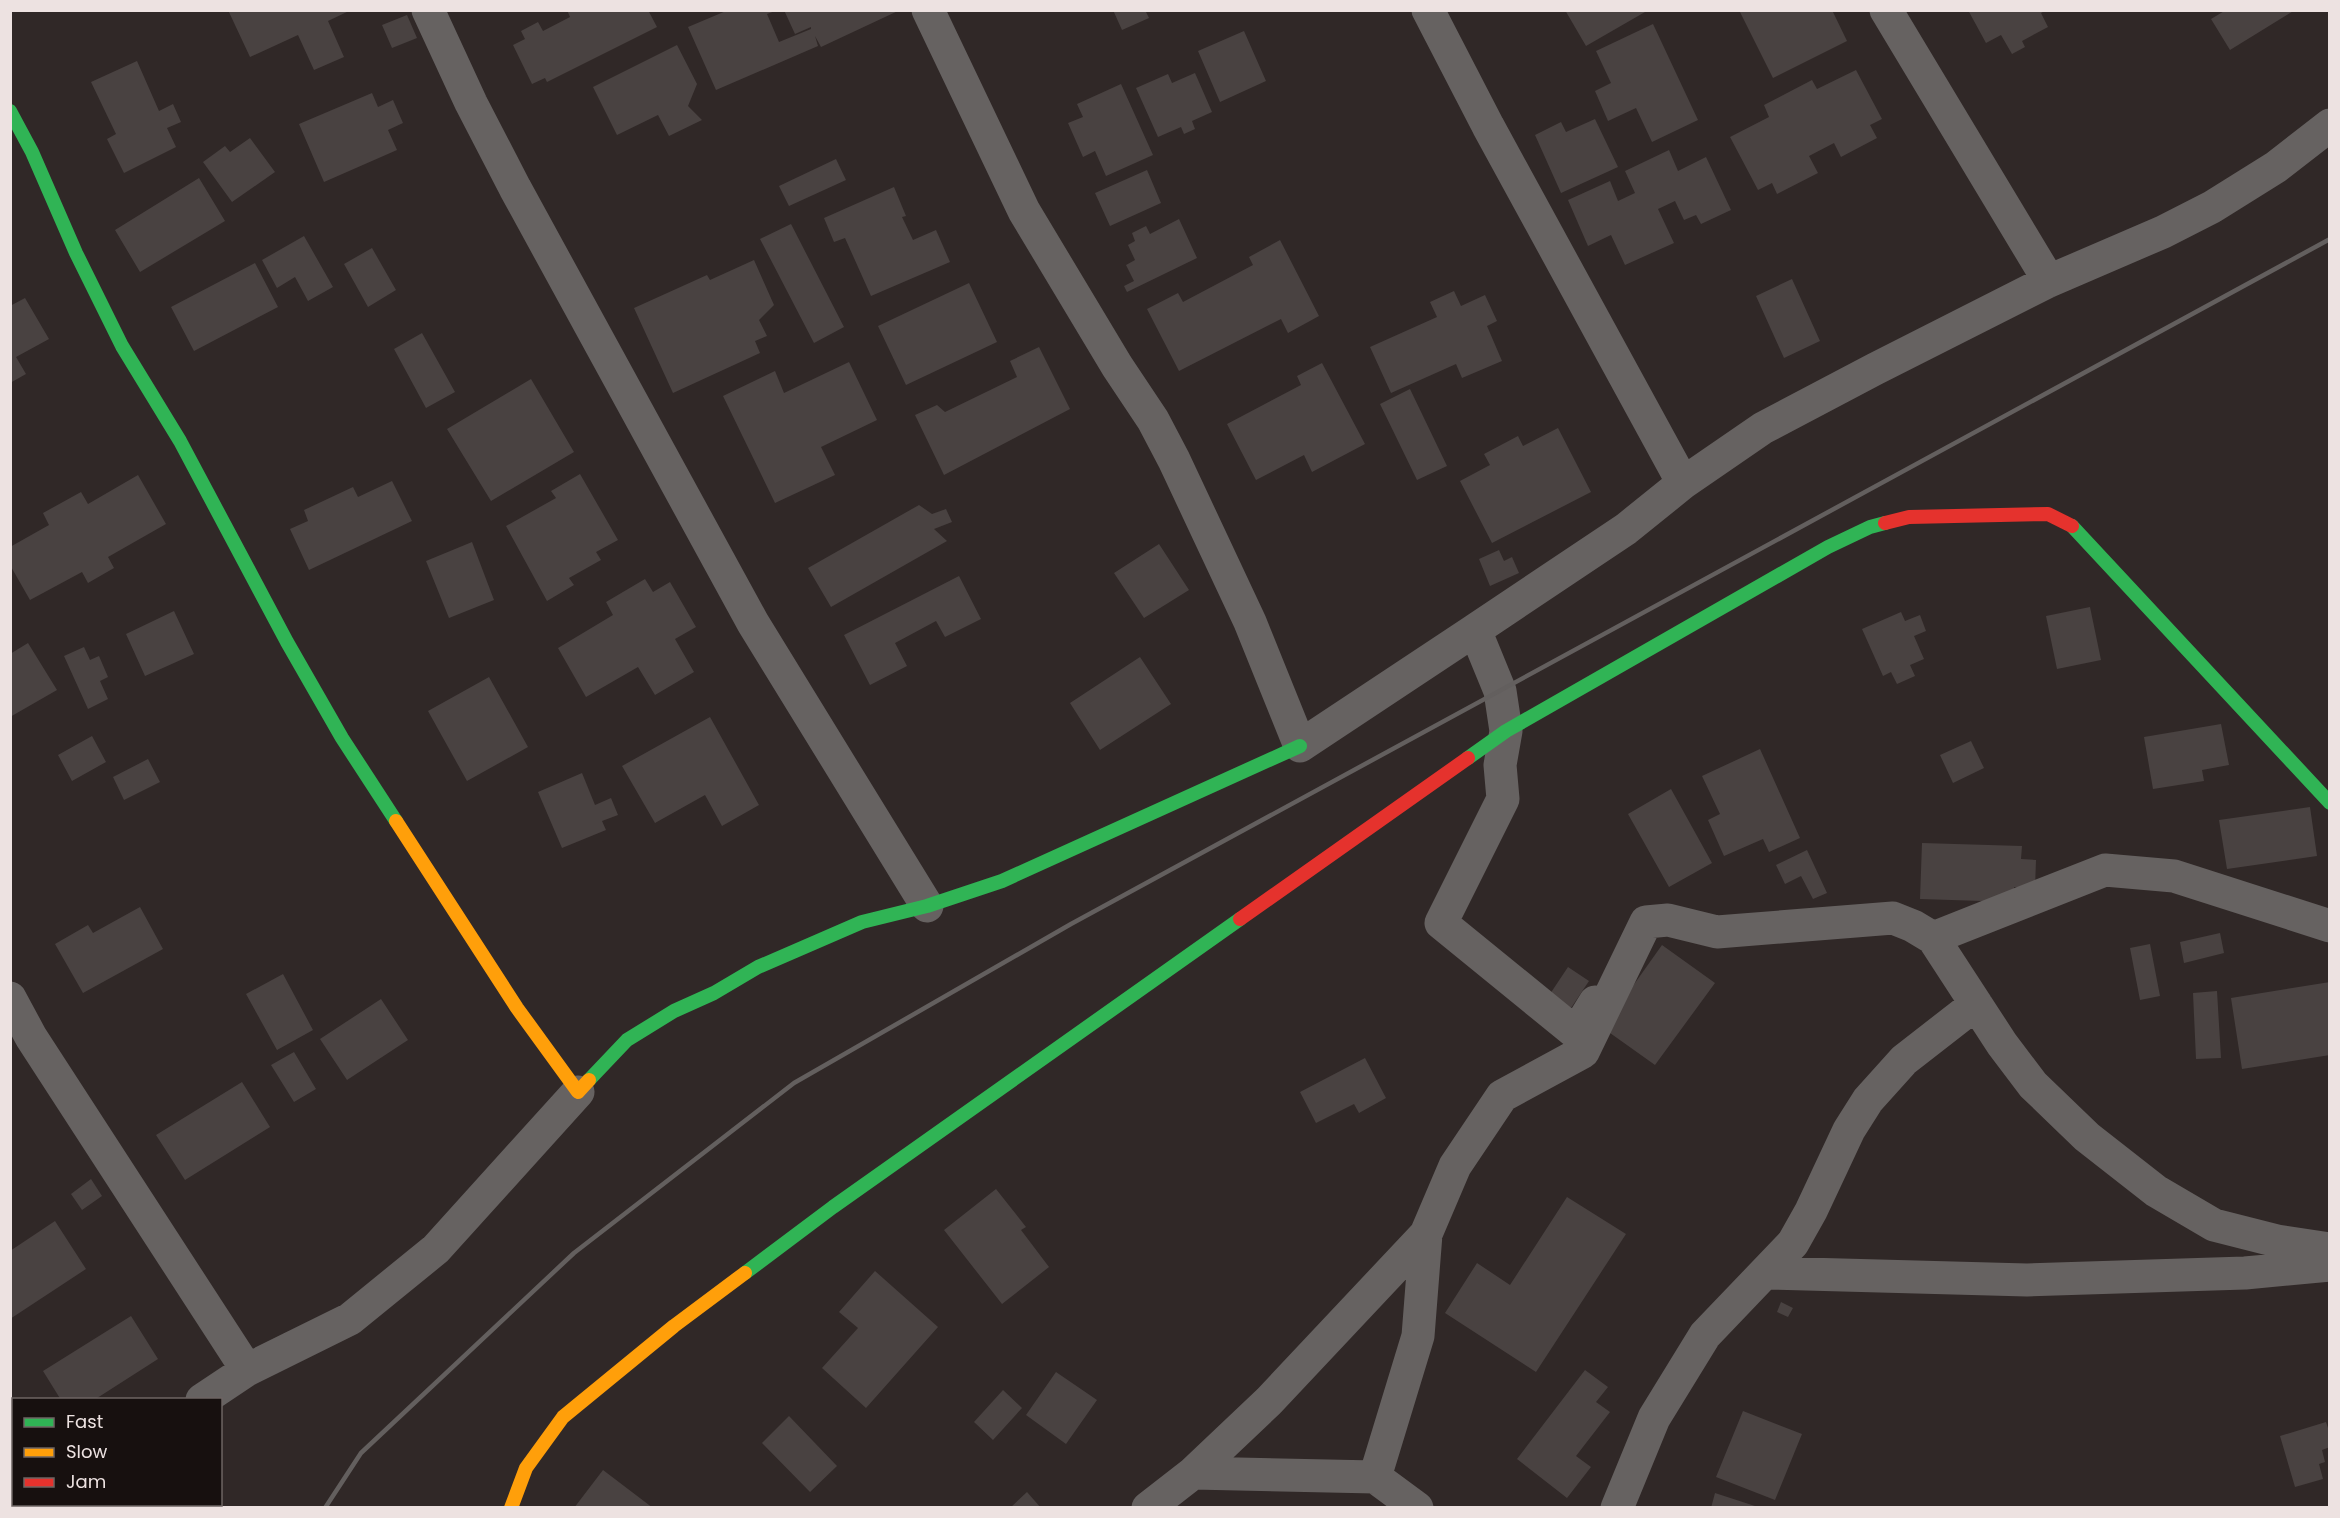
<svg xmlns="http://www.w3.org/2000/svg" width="2340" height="1518" font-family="Poppins,sans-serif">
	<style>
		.building { fill: #494241 }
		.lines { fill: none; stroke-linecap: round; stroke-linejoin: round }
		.street { stroke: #666261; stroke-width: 33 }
		.fast { stroke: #30b455; stroke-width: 14 }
		.slow { stroke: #ff9f0a; stroke-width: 14 }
		.jam { stroke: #e5322d; stroke-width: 14 }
		.rail { stroke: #635f5e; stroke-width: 4.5 }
	</style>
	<rect width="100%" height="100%" fill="#302827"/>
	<path class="building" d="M228 10H351L328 21 344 57 314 70 298 35 250 57Z
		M567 10H648L657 27 547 82 545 78 532 84 513 45 525 39 521 31 538 22 543 31 570 17Z
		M784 10H900L821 47 815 36 818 46 716 90 688 27 726 11H775L767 14 779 42 811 29V27L795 34Z
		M1113 10H1145L1149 18 1122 30Z
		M1565 10H1644L1645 12 1586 46Z
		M1739 10H1832L1847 41 1773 78Z
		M1968 10H2046L2041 13 2048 27 2022 41 2025 47 2012 54 2001 35 1986 43Z
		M2226 10H2295L2230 50 2211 19Z
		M407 15 417 38 392 48 382 25Z
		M1653 24 1698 120 1652 142 1636 108 1608 121 1595 91 1611 83 1596 51Z
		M1244 31 1266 81 1220 102 1198 51Z
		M677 45 697 84 688 106 702 120 669 136 658 115 617 135 593 87Z
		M137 61 159 111 173 104 181 122 167 128 176 147 124 173 107 139 116 134 91 82Z
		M1856 70 1882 119 1870 125 1877 138 1841 157 1834 143 1809 156 1818 173 1777 194 1772 183 1758 190 1730 137 1769 117 1764 105 1812 80 1817 89Z
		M1195 73 1212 112 1192 121 1195 129 1184 134 1181 127 1158 137 1136 88 1168 74 1172 83Z
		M1121 84 1153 155 1106 176 1095 151 1083 157 1068 123 1083 117 1077 104Z
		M372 93 378 107 393 100 403 123 388 130 397 150 324 182 299 124Z
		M1595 119 1618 167 1561 193 1535 135 1561 122 1566 132Z
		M250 138 275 172 232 202 203 162 225 146 230 152Z
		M1669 150 1678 171 1706 157 1731 210 1701 224 1696 215 1684 220 1675 201 1658 209 1674 243 1625 265 1611 235 1588 246 1568 200 1610 181 1618 201 1635 193 1625 171Z
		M836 159 846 180 789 206 779 186Z
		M1147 170 1161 203 1110 226 1095 193Z
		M199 178 225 221 140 272 115 230Z
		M894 187 906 216 902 217 913 240 936 230 950 262 871 296 845 238 834 242 824 218Z
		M1179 219 1197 258 1127 292 1124 286 1134 281 1126 265 1135 260 1128 245 1135 241 1132 233 1146 226 1150 234Z
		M791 224 844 327 814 343 760 239Z
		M304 236 333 287 308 301 295 277 277 288 262 260Z
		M1280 240 1319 316 1288 333 1281 319 1179 371 1147 309 1178 293 1183 302 1253 265 1249 257Z
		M372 248 396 290 368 307 344 264Z
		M754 260 774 305 759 320 767 336 755 341 760 353 673 393 634 308 707 275 710 280Z
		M255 263 278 307 194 351 171 307Z
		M1792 279 1820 341 1784 358 1756 296Z
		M969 283 997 342 906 385 878 326Z
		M1454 291 1461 306 1485 295 1497 321 1487 326 1502 361 1462 378 1456 364 1391 393 1370 347 1437 317 1430 302Z
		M25 298 49 339 16 357 26 374 10 383V306Z
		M422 333 455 392 426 408 394 349Z
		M1039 347 1070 409 944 475 915 415 937 405 945 412 1017 377 1010 361Z
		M849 362 877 420 821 447 835 475 775 503 723 396 775 371 784 393Z
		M1322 363 1365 444 1312 472 1304 455 1256 480 1227 424 1301 385 1297 376Z
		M531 379 574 452 491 501 447 429Z
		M1410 389 1447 466 1417 480 1380 404Z
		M1558 428 1591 492 1492 543 1460 481 1490 465 1484 454 1518 436 1523 446Z
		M580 474 618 540 596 552 601 560 569 578 574 585 547 601 506 526 556 498 551 491Z
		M138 475 166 524 108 557 114 568 88 583 82 572 30 600 10 565V547L49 525 43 513 81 492 88 504Z
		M392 481 412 521 309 570 290 529 308 521 304 510 353 487 358 497Z
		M919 505 932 514 946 509 952 522 934 529 947 541 831 607 808 568Z
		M472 542 494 600 449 618 426 561Z
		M1159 544 1189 590 1144 618 1114 573Z
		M1499 550 1504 561 1512 557 1519 573 1490 586 1479 559Z
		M959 576 981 619 945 637 936 621 895 643 907 666 870 685 844 635Z
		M645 579 653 592 670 582 696 627 675 639 694 672 655 695 638 667 586 697 558 648 613 615 606 602Z
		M2090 607 2101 660 2057 669 2046 616Z
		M174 611 194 654 145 676 126 634Z
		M1901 612 1905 621 1920 615 1926 631 1914 636 1924 659 1910 665 1915 676 1897 684 1891 672 1883 676 1862 629Z
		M28 643 57 690 10 717V654Z
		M84 647 90 660 99 656 108 677 100 681 108 699 88 709 64 656Z
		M1140 657 1171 704 1100 750 1070 703Z
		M489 677 528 747 467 781 428 711Z
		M710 717 759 805 722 826 705 795 655 823 622 766Z
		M2221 724 2229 765 2202 770 2204 781 2153 789 2144 737Z
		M92 736 106 762 72 781 58 755Z
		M1971 741 1984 768 1953 783 1940 755Z
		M1760 749 1800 838 1769 852 1763 839 1724 856 1708 820 1720 814 1702 776Z
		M148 759 160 782 124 800 113 777Z
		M582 773 595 805 611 798 618 815 602 821 606 830 562 848 538 792Z
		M1671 789 1712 863 1669 887 1628 814Z
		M2310 807 2317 856 2227 869 2219 820Z
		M1922 843 2022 846 2021 859 2036 860 2035 888 2014 887V902L1920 899Z
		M1807 850 1827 893 1813 899 1801 876 1785 884 1776 865Z
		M140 907 163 949 83 993 55 944 88 925 93 933Z
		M2220 933 2224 953 2184 963 2180 942Z
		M2150 944 2160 996 2140 1000 2130 948Z
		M1662 945 1715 983 1655 1065 1603 1028Z
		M1568 967 1589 981 1571 1008 1550 994Z
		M283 974 313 1030 277 1050 246 994Z
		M2330 982V1055L2242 1069 2231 998Z
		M2217 991 2221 1058 2196 1059 2193 993Z
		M381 999 408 1040 347 1080 320 1039Z
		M294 1052 316 1089 294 1102 271 1065Z
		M1365 1058 1386 1098 1359 1113 1354 1104 1316 1123 1300 1092Z
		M242 1082 270 1127 185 1180 156 1135Z
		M91 1179 102 1196 82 1210 71 1194Z
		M996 1189 1026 1227 1021 1230 1049 1267 1002 1304 944 1230Z
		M1567 1197 1626 1234 1536 1372 1445 1313 1477 1263 1510 1285Z
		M55 1221 86 1269 10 1319V1251Z
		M875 1271 938 1327 866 1408 822 1368 858 1328 839 1312Z
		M1781 1302 1793 1308 1788 1317 1777 1312Z
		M131 1316 158 1359 94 1400H61L43 1371Z
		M1585 1370 1608 1387 1596 1402 1610 1412 1576 1456 1591 1467 1567 1498 1517 1459Z
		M1056 1372 1097 1400 1066 1444 1026 1415Z
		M1003 1390 1022 1408 993 1440 974 1422Z
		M10 1397 14 1401V1437L10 1434Z
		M1743 1411 1802 1434 1775 1500 1716 1477Z
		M789 1416 837 1466 810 1492 762 1443Z
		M2326 1422 2330 1434V1447L2322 1450 2325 1462 2319 1464 2323 1479 2295 1487 2280 1436Z
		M603 1470 653 1508H574Z
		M1027 1492 1041 1508H1010Z
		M1715 1493 1758 1507V1508H1711Z"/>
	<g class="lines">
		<path class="street" d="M428 10 471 103 515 188 753 623 927 906
			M928 10 1024 211 1117 366 1153 420 1174 460 1250 622 1300 746 1475 630
			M1428 10 1488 126 1683 483 1626 529 1475 630 1500 691 1506 731 1500 765 1503 799 1441 923 1576 1033 1595 1002
			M1886 10 2049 281
			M1683 483 1763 428 1875 369 2049 281 2163 232 2212 207 2276 167 2330 125
			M1933 938 2105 870 2174 876 2330 926
			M10 998 31 1037 247 1370
			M1767 1273 2027 1280 2245 1273 2330 1265
			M202 1400 247 1370 350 1319 436 1249 578 1092
			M1193 1473 1375 1477
			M121 1508 122 1504
			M1148 1508 1193 1473 1269 1401 1426 1234
			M1417 1508 1375 1477 1418 1336 1426 1234 1455 1166 1502 1096 1583 1052 1646 922 1668 920 1717 932 1893 918 1913 926 1933 938 2002 1044 2033 1085 2087 1137 2156 1191 2214 1225 2277 1241 2330 1249
			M1617 1508 1654 1418 1705 1335 1793 1243 1811 1211 1849 1130 1868 1100 1904 1060 1976 1004"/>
		<path class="fast" d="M10 111 32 152 76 253 122 346 180 441 287 642 342 738 396 821
			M2072 526 2330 803
			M1468 758 1506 731 1828 547 1870 527 1885 523
			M589 1080 627 1040 674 1011 714 993 758 967 862 922 927 906 1002 881 1300 746
			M745 1273 833 1207 1240 919"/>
		<path class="slow" d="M396 821 517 1008 578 1092 589 1080
			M511 1508 526 1468 563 1417 674 1326 745 1273"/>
		<path class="jam" d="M1885 523 1909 517 2048 514 2072 526
			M1240 919 1468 758"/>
		<path class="rail" d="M325 1508 361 1453 574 1253 794 1083 1071 924 2330 239"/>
	</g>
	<rect width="2340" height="1518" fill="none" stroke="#ede2e1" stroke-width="24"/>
	<rect x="12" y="1398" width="210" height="108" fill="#17100f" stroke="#6d6463" stroke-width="1.5"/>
	<rect x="24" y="1418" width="30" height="9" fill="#30b455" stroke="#6d6463" stroke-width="1.5"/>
	<text x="66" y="1428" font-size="18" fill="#ede2e1">Fast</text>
	<rect x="24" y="1448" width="30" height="9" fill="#ff9f0a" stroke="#6d6463" stroke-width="1.5"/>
	<text x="66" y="1458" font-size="18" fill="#ede2e1">Slow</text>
	<rect x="24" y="1478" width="30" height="9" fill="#e5322d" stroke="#6d6463" stroke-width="1.5"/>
	<text x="66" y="1488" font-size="18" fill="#ede2e1">Jam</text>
</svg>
